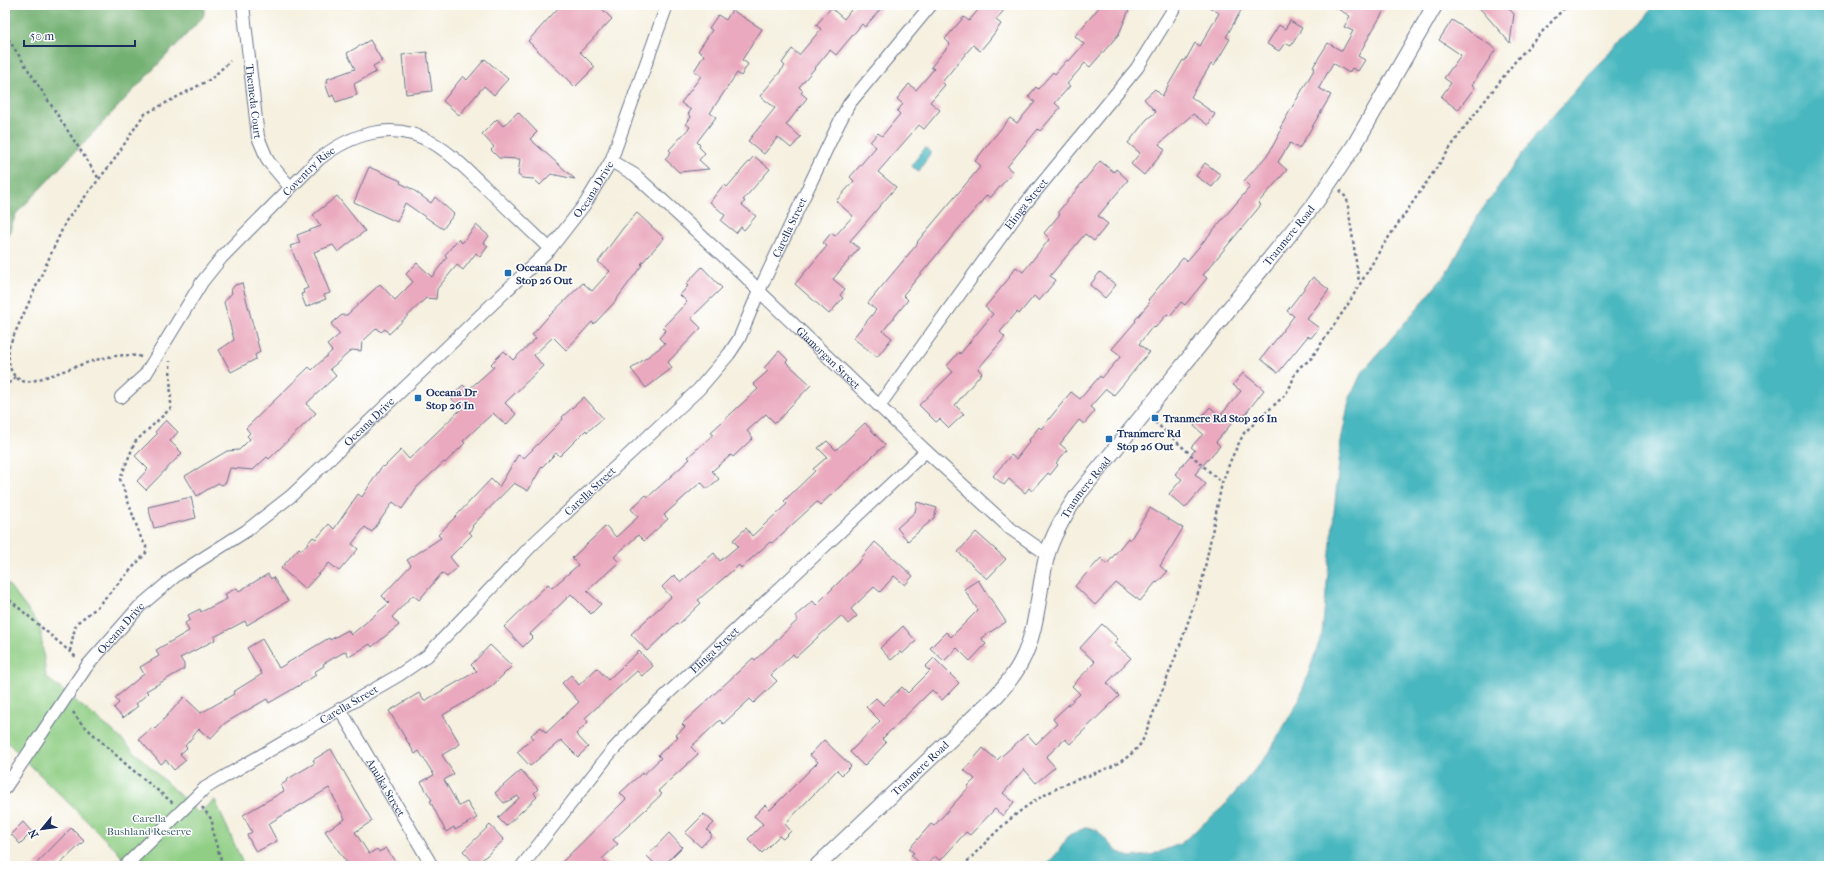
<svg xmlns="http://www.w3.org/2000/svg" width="1834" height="871" font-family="'IM FELL French Canon',serif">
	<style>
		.green { fill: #8fce84; stroke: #557e71 }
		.forest { fill: #73b172; stroke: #477068 }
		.water { fill: #48b7bf; stroke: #32738e }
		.building { fill: #eaa9be }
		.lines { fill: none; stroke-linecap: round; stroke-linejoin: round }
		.minor-casing { stroke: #67738b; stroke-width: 14 }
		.tertiary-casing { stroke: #67738b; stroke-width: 17 }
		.path { stroke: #67738b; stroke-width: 2.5; stroke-dasharray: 3 3; stroke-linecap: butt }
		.minor { stroke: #fff; stroke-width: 12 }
		.tertiary { stroke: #fff; stroke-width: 15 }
		.poi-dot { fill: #1f6fb2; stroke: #fff; stroke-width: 1.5 }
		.labels { text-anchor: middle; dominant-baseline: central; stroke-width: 3; stroke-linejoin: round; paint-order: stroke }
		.street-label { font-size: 11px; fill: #1b2f5e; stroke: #fff }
		.poi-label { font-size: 11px; font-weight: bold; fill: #1b2f5e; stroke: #fff; text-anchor: start }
		.park-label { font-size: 11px; fill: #3e5f69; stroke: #fff }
	</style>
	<rect width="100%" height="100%" fill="#fff"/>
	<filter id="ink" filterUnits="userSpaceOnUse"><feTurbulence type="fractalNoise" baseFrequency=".025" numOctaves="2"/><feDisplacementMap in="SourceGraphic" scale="8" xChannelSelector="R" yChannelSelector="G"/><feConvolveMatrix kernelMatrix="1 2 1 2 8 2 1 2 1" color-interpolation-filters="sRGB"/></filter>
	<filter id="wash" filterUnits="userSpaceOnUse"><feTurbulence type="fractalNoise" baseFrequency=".012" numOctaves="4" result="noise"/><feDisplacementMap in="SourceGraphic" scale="16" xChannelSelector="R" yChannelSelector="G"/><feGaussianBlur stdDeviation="0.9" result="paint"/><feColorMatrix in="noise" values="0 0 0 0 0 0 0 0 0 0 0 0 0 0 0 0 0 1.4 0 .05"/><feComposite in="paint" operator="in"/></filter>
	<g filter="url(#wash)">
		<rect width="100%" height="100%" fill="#f5f0df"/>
		<path class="green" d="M5 580 40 626 46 677 114 732 198 813 215 800 244 866H128L117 851 5 740Z"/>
		<path class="forest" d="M5 5H206L203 17 16 214 5 245Z"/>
		<path class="water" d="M1653 5H1829V866H1046L1058 852 1069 835 1087 827 1097 830 1116 851 1130 857 1151 855 1180 844 1223 807 1268 754 1299 700 1322 634 1341 442 1349 400 1361 374 1448 272 1479 214 1535 136 1597 66 1643 22Z
			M925 148 931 152 919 171 911 166Z"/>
		<g id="blocks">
			<path class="building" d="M561 5H598L612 19 580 52 595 67 575 87 528 41Z
				M855 5H884L865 27 862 24 836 55 830 50 799 87 803 91 801 93 807 98 786 125 801 137 791 148 778 137 764 154 748 141 775 108 760 96 785 66 782 63 792 49 799 55 821 29 816 25 831 8 844 19Z
				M982 5H1008L996 20 1001 24 990 39 980 51 973 45 942 82 945 85 930 102 940 110 924 129 919 125 878 172 896 187 850 241 859 248 833 279 845 289 840 295 843 298 829 314 795 284 827 246 823 243 831 233 835 236 853 216 836 201 854 181 850 177 876 147 870 142 878 133 882 136 900 114 897 111 903 104 897 99 909 84 916 90 934 69 931 67 950 44 945 39 964 17 969 21Z
				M1101 5H1131L1119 34 1090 67 1085 63 1067 84 1070 86 1055 103 1060 108 1040 131 1038 129 1007 167 1013 172 990 198 987 195 903 295 908 300 883 331 892 338 877 357 853 338 876 310 868 303 918 243 917 242 981 166 975 161 990 142 1010 118 1017 123 1035 102 1028 97 1036 87 1038 89 1053 72 1055 74 1067 60 1069 61 1084 44 1075 36Z
				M1206 5H1244L1226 37 1230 39 1214 66 1211 64 1191 97 1215 114 1208 125 1193 114 1159 144 1165 150 1144 175 1131 164 1140 153 1128 143 1147 119 1156 112 1144 99 1155 89 1162 96 1183 60 1185 61 1195 43 1200 46 1219 13Z
				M1331 5H1387L1358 56 1365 60 1358 71 1352 68 1349 73 1333 63 1319 88 1331 95 1299 149 1290 143 1278 162 1287 170 1258 203 1261 205 1203 275 1207 278 1185 305 1181 302 1170 316 1167 314 1155 328 1153 326 1139 344 1149 352 1125 382 1114 395 1106 389 1090 407 1095 411 1084 424 1079 420 1060 444 1067 450 1056 463 1058 465 1050 475 1048 473 1032 491 1029 488 1025 493 1009 479 1004 485 993 476 1011 455 1016 459 1030 441 1029 440 1039 427 1041 429 1071 392 1080 399 1100 376 1102 378 1121 356 1112 349 1136 321 1135 320 1150 302 1148 300 1183 258 1187 261 1250 187 1244 181 1269 153 1282 129 1280 128 1315 68 1313 67 1328 43 1342 51 1353 31 1344 27 1350 16Z
				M1477 5H1505L1514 14 1510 43Z
				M732 10 762 29 742 60 748 64 741 76 737 73 710 113 716 117 697 142 700 145 699 147 705 153 699 160 709 169 679 172 665 159 671 152 669 150 690 127 686 124 691 117 688 114 691 110 681 103 701 76 694 71 704 55 698 51 712 30 709 28 718 15 726 20Z
				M1452 20 1496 49 1472 85 1475 87 1458 110 1441 97 1451 83 1444 78 1461 55 1439 40Z
				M1290 21 1302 28 1291 46 1285 43 1279 51 1267 44 1279 25 1285 29Z
				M370 40 382 61 373 66 376 72 354 84 357 95 336 102 333 95 330 97 325 83 328 82 327 79 355 69 347 53Z
				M427 52 432 91 406 94 402 55Z
				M485 59 508 79 494 95 484 86 459 115 443 101 463 76 467 80Z
				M518 112 537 132 530 139 575 179 551 174 540 185 534 179 522 178 518 175 520 159 499 158 491 150 494 147 482 134 497 119 503 126Z
				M754 156 770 169 743 200 745 201 742 205 756 216 744 230 741 227 736 233 721 221 725 215 710 202 724 184 727 187Z
				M1100 161 1114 172 1116 169 1128 180 1098 216 1108 224 1094 241 1085 234 1050 276 1056 280 1039 301 1034 296 1019 314 1017 312 1000 332 1005 337 978 369 982 373 955 405 964 414 949 428 940 419 936 422 919 405 953 372 947 366 959 352 960 354 993 314 985 307 1010 277 1009 276 1016 267 1023 272 1048 241 1049 238 1044 233 1060 214 1058 212Z
				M1205 163 1221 175 1212 187 1196 176Z
				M369 167 401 181 400 183 412 189 431 203 435 197 454 214 443 229 405 203 397 222 354 202Z
				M337 196 365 231 338 252 333 245 314 252 330 293 324 295 326 299 306 307 301 294 304 293 303 290 308 288 290 246 300 243 297 235 321 226 313 215Z
				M637 213 664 238 641 264 642 265 613 304 594 324 592 322 566 350 553 337 534 355 543 366 505 403 516 414 506 425 493 413 463 441 465 443 445 463 444 462 417 487 402 509 393 502 372 532 365 527 352 544 358 549 339 571 329 563 305 589 281 568 299 548 302 550 313 537 316 539 329 524 334 529 358 494 362 497 382 466 384 467 401 450 409 459 461 409 450 397 463 385 468 390 494 367 491 364 504 351 513 360 536 338 532 335 547 318 583 283 592 291 610 271 598 262 623 228Z
				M476 225 489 236 484 243 488 246 480 257 476 253 463 270 457 265 437 289 436 299 426 298 389 334 385 329 381 332 377 328 362 342 361 351 352 350 330 369 336 376 306 404 316 413 269 459 267 457 253 470 230 468 226 482 222 485 218 483 197 496 185 476 227 451 239 450 250 439 247 436 250 433 246 428 309 367 312 370 332 351 327 345 340 334 331 324 342 315H347L380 284 395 300 413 282 406 274 417 263 432 277 447 257 445 255 458 239 462 243Z
				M702 267 722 288 691 318 701 328 668 362 672 368 646 388 631 369 665 344 659 338 666 330 663 327 687 302 680 295 688 286 686 284Z
				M1100 272 1116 285 1105 298 1090 285Z
				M1313 277 1329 290 1307 319 1319 328 1311 338 1308 336 1278 373 1261 359 1294 316 1287 311Z
				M242 283 260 352 255 355 256 359 231 372 219 350 234 340 224 302 232 293 231 290 235 285Z
				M779 351 788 360 786 362 811 385 786 411 787 412 775 423 766 414 747 431 753 438 733 457 731 455 712 471 719 479 707 489 701 482 664 515 668 519 644 541 638 535 614 557 619 562 587 591 601 604 591 614 571 594 530 634 533 637 523 647 504 627 548 584 552 588 578 565 572 558 606 526 616 537 638 517 631 509 646 495 648 497 690 459 688 457 713 435 711 432 758 389 753 384 768 371 764 368Z
				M1243 373 1264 390 1240 421 1236 418 1216 442 1220 446 1195 474 1206 484 1185 508 1169 494 1182 479 1175 474 1195 450 1191 447 1203 434 1194 426 1210 407 1220 416 1241 391 1233 385Z
				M584 397 603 418 587 432 586 430 560 456 556 453 541 468 528 491 514 483 472 526 473 527 469 532 472 535 450 557 458 567 447 577 442 573 419 600 413 595 392 617 399 625 372 647 370 644 349 657 346 651 323 664 324 666 314 672 316 675 305 682 269 703 267 699 225 723 210 739 199 729 185 746 187 748 180 754 186 760 174 770 166 760 161 764 139 739 153 727 155 729 184 697 201 713 234 694 233 692 262 674 247 648 262 639 279 668 329 638 330 640 348 630 351 635 389 603 382 596 411 565 407 560 441 538 438 535 491 479 499 487 518 455 524 458 563 419 562 417Z
				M166 420 178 432 170 441 182 453 146 490 137 481 148 469 135 456 157 434 155 432Z
				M865 423 885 445 820 505 817 502 772 543 770 542 741 568 739 565 698 600 701 603 678 625 677 623 647 651 631 634 671 597 662 587 674 575 681 582 714 553 720 561 738 546 733 540 746 528 752 536 787 504 784 501 815 471 813 469 827 457 818 448 827 441 836 450Z
				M191 497 196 518 154 528 148 507Z
				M917 502 937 508 934 518 908 541 897 528 915 512Z
				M1150 508 1183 528 1160 566 1167 572 1157 583 1156 582 1140 601 1116 583 1095 605 1075 586 1101 558 1107 564 1128 538 1130 540Z
				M976 532 1006 559 987 579 958 552Z
				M875 542 913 576 905 585 894 576 880 592 874 587 851 609 857 616 848 624 841 616 796 657 793 654 771 675 777 681 754 703 750 699 723 724 720 720 691 747 698 754 658 791 662 794 613 840 618 844 602 859 609 866H558L626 799 620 793 642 773 643 775 661 758 658 755 678 737 676 735 685 727 682 724 753 658 755 660 798 620 795 616 813 601 816 605 863 558 862 557Z
				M268 574 271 579 273 577 288 601 247 625 245 621 214 637 215 640 180 658 184 664V669L146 691 148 693 136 704 138 706 123 718 114 708 119 703 115 698 144 674 140 667 159 656 156 650 189 631 185 623 190 620 188 615 200 609 201 612 227 599 225 594 237 588 239 591Z
				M978 580 1006 622 981 638 986 644 970 661 957 648 944 661 930 648 946 632 951 637 978 610 964 589Z
				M1102 624 1118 639 1114 643 1131 658 1107 683 1119 696 1070 744 1065 739 1046 757 1055 767 1036 783 1024 769 1003 793 1014 802 1003 816 995 809 970 835 966 832 940 861 935 856 926 866H923L911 855 914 853 909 849 931 824 934 826 969 787 968 786 975 779 964 770 983 748 997 760 1027 734 1036 744 1057 724 1053 719 1080 694 1072 686 1095 662 1080 648Z
				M903 626 916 641 902 654 900 652 891 660 880 648Z
				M490 645 512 666 491 687 443 715 460 744 442 755 454 774 444 780 459 806 467 802 477 818 455 830 454 827 446 832 430 801 432 800 421 782 434 775 419 751 415 754 389 711 419 693 424 701 477 671 471 665Z
				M639 651 653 666 642 676 637 671 585 718 588 722 576 734 588 747 578 757 561 740 530 766 517 752 533 738 531 735 541 727 546 733 579 702 562 683 571 675 579 685 597 668 608 680Z
				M934 658 959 683 942 700 932 690 882 739 886 743 864 766 850 752 880 721 866 707 876 698 883 705 902 687 908 693 930 671 925 667Z
				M824 740 851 766 842 775 837 770 785 824 791 831 783 839 779 836 762 853 748 839 763 824 754 816 765 805 770 810 818 762 810 755Z
				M331 749 372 821 355 832 369 854 377 849 379 852 386 848 398 866H349L325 831 345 819 329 788 268 824 277 841 256 852 247 835 252 832 243 815 284 791 281 785 287 781 286 780 315 763 313 760Z
				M521 770 538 789 534 793 537 797 506 826 498 818 519 798 518 796 504 803 495 793Z
				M704 814 714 823 707 830 712 835 701 847 685 833Z
				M23 822 32 832 20 844 11 834Z
				M490 825 504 840 476 865 463 851Z
				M71 828 84 841 58 866H34Z
				M669 833 682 847 663 866H657L647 856Z"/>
		</g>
	</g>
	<g filter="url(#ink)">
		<use href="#blocks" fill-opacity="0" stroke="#67738b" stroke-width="1"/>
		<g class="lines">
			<defs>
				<g id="minor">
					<path id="s1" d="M243 5 258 137 268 161 290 187"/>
					<path id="s2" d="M611 161 635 175 744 275 759 291 926 451 1011 529 1047 554"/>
					<path id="s3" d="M121 397 145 375 202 282 222 257 318 160C352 133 393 120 433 143 452 154 468 171 484 186 506 207 528 228 550 249"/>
					<path id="s4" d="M879 406 1021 209 1137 68 1176 5"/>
					<path id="s5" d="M340 709 432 866"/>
					<path id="s6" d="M5 788 87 666 139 607 178 574 246 531 291 496 550 249 585 204 611 161 667 5"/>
					<path id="s7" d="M125 866 205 788 399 675 427 656 439 643 533 544 699 389 729 354 739 339 759 291 839 123 849 104 931 5"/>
					<path id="s8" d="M522 866 611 752 646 714 926 451"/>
				</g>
				<g id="tertiary">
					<path id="s9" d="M817 866 996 696C1006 685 1015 674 1021 662 1038 630 1038 590 1047 555 1053 534 1065 514 1077 496L1316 202 1354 146 1435 5"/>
				</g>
			</defs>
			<use href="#minor" class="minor-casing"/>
			<use href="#tertiary" class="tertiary-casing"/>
			<path class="path" d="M5 34 99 179
				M1340 190 1347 199 1359 282
				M141 357C105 348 62 376 26 382 8 378 8 361 9 346L66 221 114 160 140 120 145 114 211 79 230 61
				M5 388 16 376
				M1155 422 1222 483
				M5 596 76 657
				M70 651 75 627 78 622 95 609 146 553V546L141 538 120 479 135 442 171 408 170 361
				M73 712 80 722 129 767 173 803
				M202 807 212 820 213 834 223 866
				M963 866C988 840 1009 816 1041 797 1050 792 1059 787 1068 783 1096 772 1124 767 1142 742L1180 645 1202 582 1222 483 1232 457 1244 433 1285 395 1291 385 1295 373 1301 366 1310 360 1347 306 1382 247 1464 128 1517 59 1567 5"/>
			<use href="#minor" class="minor"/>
			<use href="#tertiary" class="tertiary"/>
		</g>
	</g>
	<g class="poi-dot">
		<rect x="504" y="269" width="8" height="8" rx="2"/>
		<rect x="414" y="394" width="8" height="8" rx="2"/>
		<rect x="1151" y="414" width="8" height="8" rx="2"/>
		<rect x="1105" y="435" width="8" height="8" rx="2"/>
	</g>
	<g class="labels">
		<g class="street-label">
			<text stroke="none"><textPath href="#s1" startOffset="97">Themeda Court</textPath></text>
			<text stroke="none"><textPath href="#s3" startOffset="296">Coventry Rise</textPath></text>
			<text stroke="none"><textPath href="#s6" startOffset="846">Oceana Drive</textPath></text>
			<text stroke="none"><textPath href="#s4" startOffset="250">Elinga Street</textPath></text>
			<text stroke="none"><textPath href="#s7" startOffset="938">Carella Street</textPath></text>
			<text stroke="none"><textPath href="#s9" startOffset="802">Tranmere Road</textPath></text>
			<text stroke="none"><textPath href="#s2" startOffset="294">Glamorgan Street</textPath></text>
			<text stroke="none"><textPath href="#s6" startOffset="522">Oceana Drive</textPath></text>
			<text stroke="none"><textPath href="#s9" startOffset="478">Tranmere Road</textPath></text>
			<text stroke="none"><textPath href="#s7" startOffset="602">Carella Street</textPath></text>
			<text stroke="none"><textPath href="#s6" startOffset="198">Oceana Drive</textPath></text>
			<text stroke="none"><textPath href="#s8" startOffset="290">Elinga Street</textPath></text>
			<text stroke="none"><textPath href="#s7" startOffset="278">Carella Street</textPath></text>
			<text stroke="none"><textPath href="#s9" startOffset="142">Tranmere Road</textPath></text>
			<text stroke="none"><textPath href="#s5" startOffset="91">Anulka Street</textPath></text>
		</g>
		<g class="poi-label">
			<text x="516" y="267">Oceana Dr<tspan x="516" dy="13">Stop 26 Out</tspan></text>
			<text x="426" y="392">Oceana Dr<tspan x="426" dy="13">Stop 26 In</tspan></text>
			<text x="1163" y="418">Tranmere Rd Stop 26 In</text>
			<text x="1117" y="433">Tranmere Rd<tspan x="1117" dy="13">Stop 26 Out</tspan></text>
		</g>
		<g class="park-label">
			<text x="149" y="818">Carella<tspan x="149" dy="13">Bushland Reserve</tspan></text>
		</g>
	</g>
	<rect width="1834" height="871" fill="none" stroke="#fff" stroke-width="20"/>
	<g transform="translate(42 829) rotate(241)" stroke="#ffffff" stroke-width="3" paint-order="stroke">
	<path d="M0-3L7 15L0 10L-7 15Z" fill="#1b2f5e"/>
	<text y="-6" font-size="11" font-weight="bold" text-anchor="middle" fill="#1b2f5e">N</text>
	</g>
	<path d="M24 40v6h111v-6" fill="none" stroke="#1b2f5e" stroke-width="2"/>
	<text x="30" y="40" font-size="12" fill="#1b2f5e" stroke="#ffffff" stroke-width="3" paint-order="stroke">50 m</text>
</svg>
